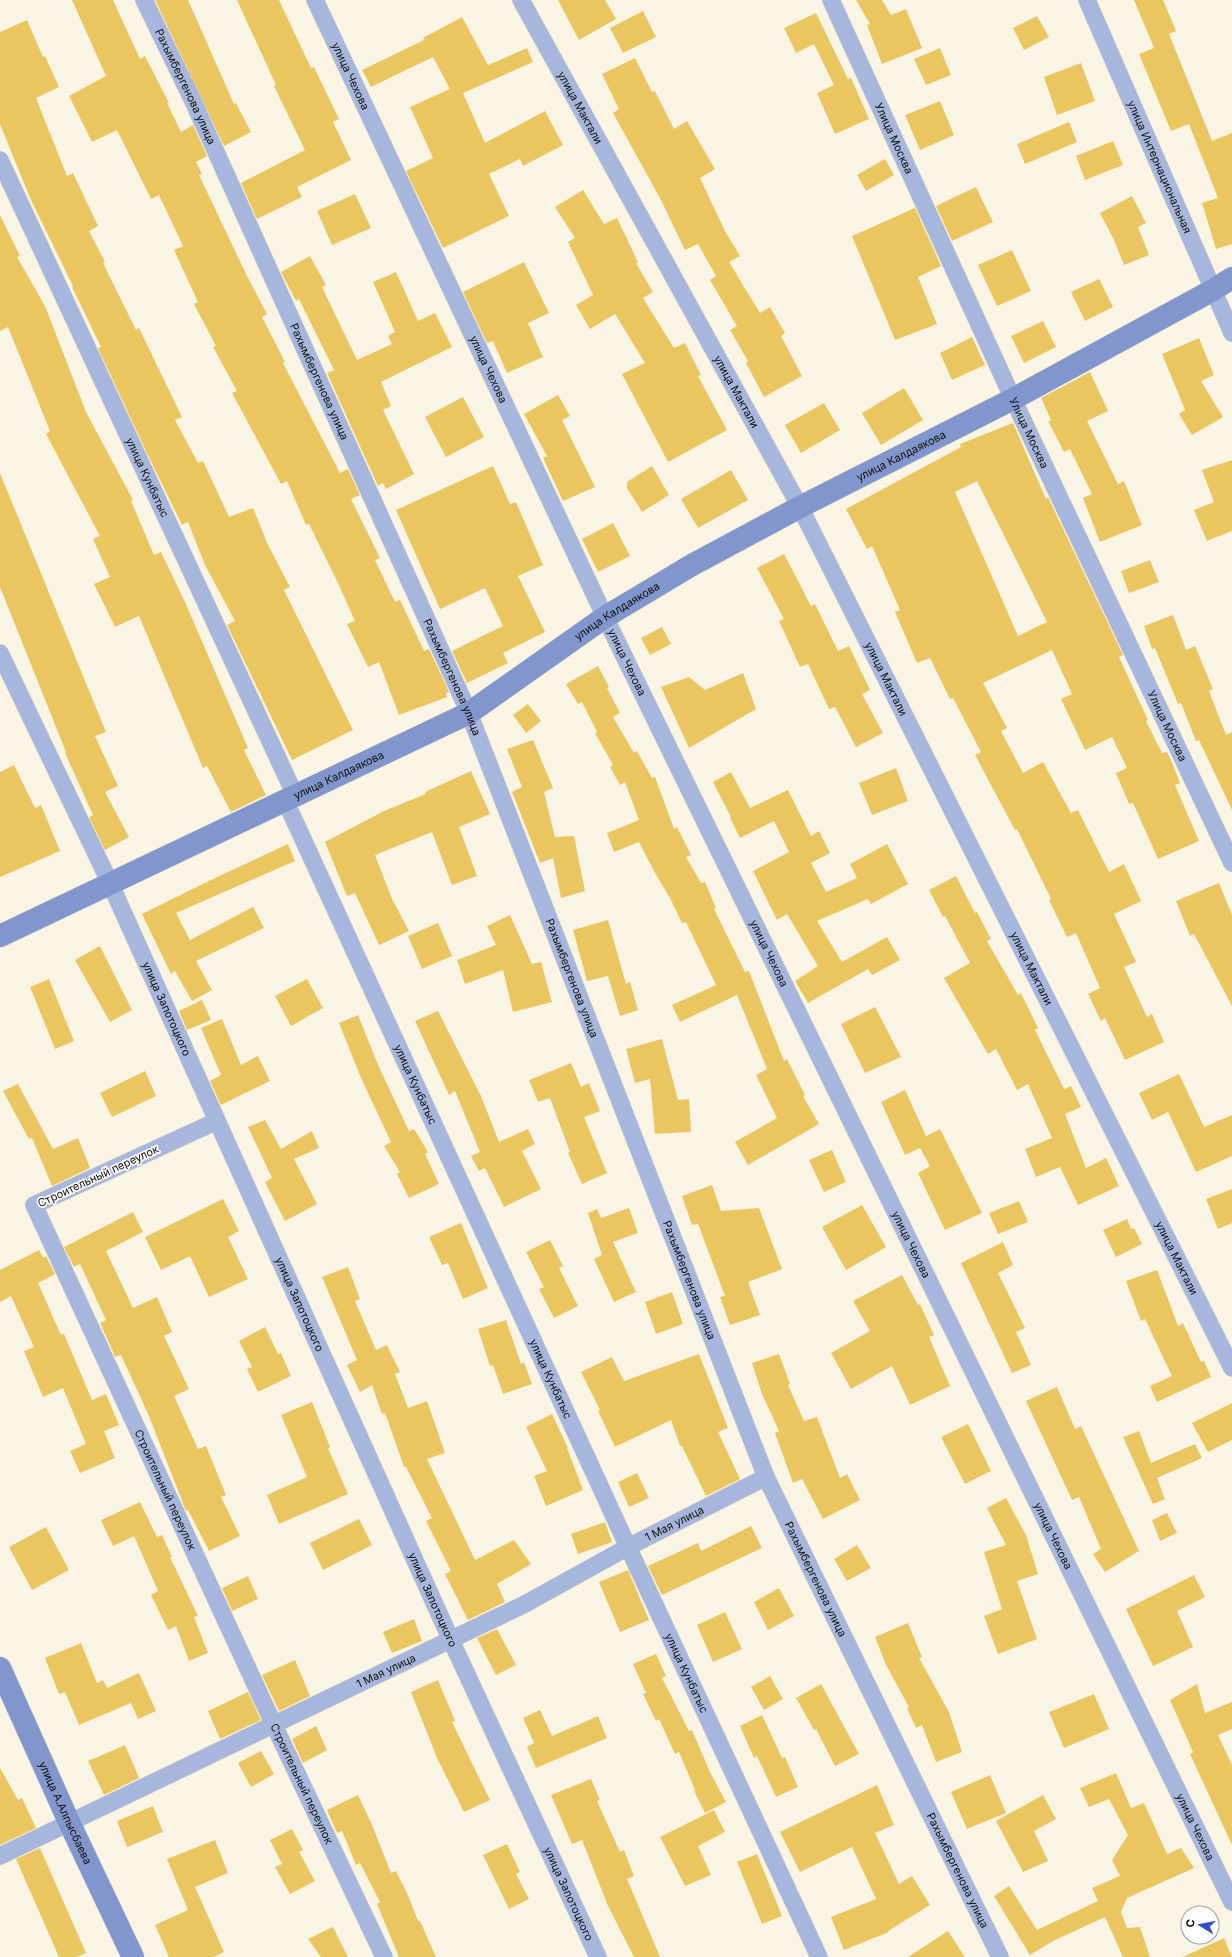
<svg xmlns="http://www.w3.org/2000/svg" width="1232" height="1957" font-family="Inter,sans-serif">
	<style>
		.building { fill: #eac661; fill-rule: evenodd }
		.lines { fill: none; stroke-linecap: round; stroke-linejoin: round }
		.street-casing { stroke: #d5cfc1; stroke-width: 18 }
		.secondary-casing { stroke: #d5cfc1; stroke-width: 23 }
		.street { stroke: #a6b6dc; stroke-width: 17 }
		.secondary { stroke: #8196cd; stroke-width: 22 }
		.labels { text-anchor: middle; dominant-baseline: central; stroke-width: 3.5; stroke-linejoin: round; paint-order: stroke }
		.street-label { font-size: 11px; fill: #100e09; stroke: #fff }
	</style>
	<rect width="100%" height="100%" fill="#faf4e4"/>
	<path class="building" d="M72 0H113L140 59 145 56 169 103H167L181 132 193 125 207 156 196 162 202 174 199 175 246 274 267 314 262 317 285 362 283 363 340 473 348 469 360 495 351 499 380 558 375 560 395 602 400 600 424 651 429 649 449 692 446 693 447 697 399 715 379 662 368 667 347 624 355 621 337 581 309 524 306 525 287 481 281 484 232 393 237 391 213 347 216 346 194 304 198 302 174 250 183 246 159 195 151 199 117 130 92 142 69 96 106 76Z
		M155 0H188L234 104 236 103 251 132 224 146Z
		M237 0H279L311 68 314 67 339 119 333 122 351 160 297 187 302 197 257 219 241 183 305 150 274 86 276 85Z
		M558 0H605L616 19 579 40Z
		M856 0H882L891 15 906 9 922 48 882 64 867 25 870 24Z
		M1134 0H1163L1176 31 1169 34 1212 141 1232 133V244L1216 249 1202 203 1218 198 1189 124 1171 131 1139 54 1154 48Z
		M643 11 656 37 623 53 610 28Z
		M816 13 848 79 851 78 869 119 835 134 817 93 834 85 814 44 796 53 784 28Z
		M1037 16 1049 37 1024 50 1013 28Z
		M462 17 488 65 527 48 533 62 463 93 485 143 545 111 563 145 523 166 520 159 489 174 509 216 443 248 406 171 433 158 410 107 450 89 433 57 371 87 362 70 424 40 423 38Z
		M27 20 43 57 45 56 59 87 36 98 67 176 73 173 98 226 89 231 105 262 103 263 136 330 139 328 182 417 175 420 198 463 203 461 229 517 253 508 268 545 290 587 284 590 353 730 292 760 227 625 235 621 205 565 188 522 182 525 144 447 98 348 101 347 72 287 73 286 30 198 0 124V32Z
		M940 48 951 75 926 85 914 59Z
		M635 58 652 92 655 91 674 129 687 121 715 169 700 178 725 231 740 256 729 262 760 313 770 307 785 333 781 336 802 376 764 397 746 363 748 361 730 330 737 326 710 280 716 276 698 244 685 250 661 200 613 113 619 109 602 74Z
		M1081 63 1095 101 1057 115 1044 77Z
		M940 101 954 135 920 150 905 115Z
		M1069 122 1077 142 1025 164 1017 144Z
		M1113 141 1123 165 1085 180 1076 156Z
		M885 159 894 175 866 191 857 175Z
		M976 187 993 222 952 241 936 206Z
		M583 190 604 224 617 218 638 262 636 263 653 292 643 298 674 348 685 343 701 375 698 376 727 430 668 462 622 374 645 363 615 314 590 329 576 305 593 295 568 242 575 238 555 207Z
		M355 194 371 228 332 245 317 211Z
		M1132 196 1146 223 1138 227 1149 255 1124 265 1114 240 1100 213Z
		M915 208 941 266 918 277 937 324 895 340 852 236Z
		M0 215 20 256 17 257 45 306 86 412 133 500 131 501 154 555 161 552 185 602 248 748 244 750 266 795 231 812 207 766 203 768 139 616 115 627 94 584 110 577 93 539 100 536 46 434 50 431 8 327 0 331Z
		M1012 250 1031 291 997 306 978 265Z
		M310 256 326 285 322 287 357 360 392 344 388 336 395 332 373 282 396 272 418 321 435 313 452 347 381 382 391 406 383 410 414 474 386 489 383 483 378 486 327 373 334 370 299 299 296 301 281 272Z
		M524 262 549 313 528 323 543 357 507 373 493 341 487 343 463 292Z
		M1099 279 1113 307 1085 321 1071 292Z
		M1043 321 1056 347 1024 363 1011 336Z
		M972 337 985 365 952 380 940 353Z
		M1199 338 1214 375 1201 381 1223 417 1192 435 1179 414 1185 410 1162 354Z
		M1090 372 1108 411 1087 421 1118 484 1124 481 1142 525 1100 542 1083 498 1092 494 1070 449 1064 452 1048 421 1051 420 1041 398Z
		M904 388 923 420 881 445 862 413Z
		M558 395 570 416 562 420 595 487 563 501 543 458 547 456 524 414Z
		M463 397 484 437 446 457 425 417Z
		M824 403 840 430 801 453 785 425Z
		M1013 423 1046 499 1048 497 1123 655 1119 657 1148 720 1146 721 1162 753 1167 752 1171 760 1180 783 1175 785 1199 841 1158 859 1133 803 1129 804 1116 773 1127 768 1112 737 1085 750 1061 699 1072 694 1052 650 983 683 1007 728 1001 731 1023 773 1043 762 1071 813 1078 810 1109 872 1124 864 1141 901 1114 914 1136 962 1124 967 1147 1017 1152 1014 1164 1042 1125 1060 1105 1018 1101 1021 1088 994 1100 988 1076 933 1067 937 1049 900 1051 899 1017 829 1015 830 975 755 981 752 953 698 950 699 930 658 917 663 895 612 900 610 872 546 867 549 846 509 961 447 960 444ZM977 481 1047 622 1018 636 955 492Z
		M1232 460V531L1207 541 1194 510 1214 502 1202 470Z
		M493 466 510 504 516 502 543 565 518 576 545 632 503 653 508 663 467 683 452 651 503 626 485 588 440 609 396 510Z
		M652 466 669 495 642 512 627 488V482Z
		M731 470 748 500 698 528 681 499Z
		M0 473 106 732 95 736 118 786 105 792 129 837 105 850 89 817 93 815 65 753 66 752 0 587Z
		M613 523 630 556 598 572 582 539Z
		M784 554 811 606 815 604 838 651 849 646 870 690 862 694 883 733 856 747 835 707 829 709 808 664 800 667 779 621 784 619 757 568Z
		M1150 560 1159 582 1129 593 1121 571Z
		M1173 615 1186 650 1195 646 1213 689 1209 691 1226 735 1232 732V810L1199 740 1196 741 1181 703 1178 704 1155 648 1152 649 1144 626Z
		M662 627 671 644 650 655 641 638Z
		M598 666 609 687 607 688 620 713 613 717 634 753 637 751 652 778 655 777 674 829 677 827 691 855 686 857 701 883 705 882 716 908 714 909 745 972 749 971 784 1061 787 1059 805 1095 803 1096 819 1124 748 1165 735 1142 777 1118 756 1075 767 1069 737 995 680 1022 672 1005 716 985 686 922 682 923 670 898 655 873 639 842 614 852 607 833 639 820 625 782 620 785 610 767 613 765 595 733 597 732 582 702 578 704 566 684Z
		M743 673 756 709 689 748 661 687 689 677 705 690Z
		M528 704 541 721 526 733 513 715Z
		M533 740 553 788 544 792 555 837 574 836 585 891 561 898 553 858 540 863 512 792 522 787 507 749Z
		M14 765 35 808 41 805 60 851 0 877V772Z
		M896 768 908 801 872 815 859 783Z
		M471 771 490 814 459 827 477 876 452 885 432 832 375 855 392 899 409 931 379 945 355 893 347 896 325 842 384 811 426 794 425 792Z
		M731 772 750 808 788 790 811 836 819 831 830 853 811 863 826 892 857 878 850 864 887 844 908 884 871 904 868 899 817 921 842 962 887 937 900 960 872 975 868 969 808 1003 795 981 818 966 787 914 777 920 753 871 789 852 774 821 740 838 730 818 731 817 713 782Z
		M288 844 295 861 176 913 190 940 253 907 264 928 196 961 212 990 192 1001 175 971 171 974 142 914 215 878Z
		M956 876 975 913 977 912 991 939 987 941 1018 995 1021 993 1038 1028 1035 1030 1064 1089 1071 1086 1081 1107 1065 1114 1086 1168 1106 1158 1119 1186 1078 1205 1060 1167 1036 1177 1025 1149 1052 1138 1028 1084 1017 1090 996 1049 988 1054 944 978 970 963 945 916 943 917 929 890Z
		M1219 883 1232 915V1006L1194 934 1190 936 1176 901Z
		M510 915 532 964 541 962 552 1002 513 1012 503 970 465 984 457 960 496 945 487 926Z
		M608 920 626 984 630 982 638 1010 620 1016 608 976 587 981 573 930Z
		M438 923 452 956 422 969 408 936Z
		M100 946 132 1010 110 1022 75 960Z
		M49 979 74 1041 55 1049 30 987Z
		M307 979 323 1008 291 1026 275 996Z
		M202 1000 211 1020 187 1030 179 1011Z
		M875 1007 901 1057 865 1073 841 1024Z
		M438 1011 481 1096 499 1142 528 1129 535 1144 522 1151 541 1189 504 1207 485 1168 479 1171 471 1156 480 1152 455 1091 449 1095 415 1021Z
		M358 1015 379 1067 409 1131 414 1129 428 1152 425 1154 439 1184 409 1198 397 1174 400 1172 384 1146 391 1142 361 1078 339 1023Z
		M222 1019 241 1065 258 1056 270 1081 221 1105 210 1081 221 1075 201 1028Z
		M662 1039 678 1100 689 1099 691 1132 655 1134 650 1079 635 1083 626 1049Z
		M571 1063 581 1087 589 1083 600 1111 584 1117 607 1173 582 1184 568 1153 570 1152 550 1098 538 1102 529 1080Z
		M145 1071 156 1096 112 1117 100 1093Z
		M1179 1074 1204 1127 1232 1115V1156L1196 1172 1168 1112 1152 1120 1139 1093Z
		M18 1084 53 1149 78 1138 90 1168 52 1186 32 1138 29 1139 3 1091Z
		M905 1090 926 1136 940 1129 982 1213 945 1230 918 1173 930 1166 920 1148 905 1155 881 1102Z
		M265 1120 281 1149 312 1131 319 1148 294 1159 317 1204 285 1221 265 1182 272 1178 248 1127Z
		M832 1150 846 1182 824 1192 809 1160Z
		M712 1185 721 1211 759 1208 782 1269 748 1282 760 1315 730 1325 720 1297 725 1296 698 1224 692 1225 682 1196Z
		M1232 1189V1223L1218 1229 1206 1199Z
		M223 1199 239 1231 228 1237 248 1279 209 1297 190 1256 161 1270 145 1237Z
		M1019 1201 1028 1222 998 1234 989 1213Z
		M862 1205 886 1247 846 1270 822 1227Z
		M629 1208 638 1233 613 1242 636 1292 614 1302 594 1259 602 1255 588 1213 597 1209 601 1218Z
		M133 1212 143 1232 106 1251 133 1308 157 1297 172 1332 164 1336 189 1389 174 1396 198 1449 206 1446 226 1495 221 1497 240 1536 209 1551 188 1510 186 1511 149 1416 121 1355 115 1357 114 1354 100 1323 106 1320 80 1264 74 1267 64 1247Z
		M1127 1219 1131 1229 1134 1228 1142 1244 1116 1257 1103 1230Z
		M461 1223 488 1288 463 1299 448 1263 442 1265 429 1237Z
		M550 1240 563 1266 559 1268 578 1306 554 1318 539 1289 544 1287 526 1252Z
		M1003 1242 1013 1265 998 1273 1025 1328 1016 1332 1031 1365 1012 1373 961 1263Z
		M39 1250 43 1258 46 1256 55 1274 38 1283 61 1335 64 1334 92 1400 106 1394 119 1425 104 1431 115 1458 80 1473 70 1451 86 1444 63 1388 43 1397 24 1351 34 1347 11 1296 0 1302V1270Z
		M348 1267 360 1299 355 1301 376 1350 387 1345 400 1372 395 1374 408 1408 427 1401 445 1453 427 1459 475 1560 514 1540 531 1564 497 1584 505 1602 468 1620 445 1574 451 1571 426 1521 432 1518 406 1467H404L385 1413 382 1414 372 1385 360 1392 347 1365 357 1360 322 1277Z
		M1157 1270 1178 1326 1183 1323 1201 1362 1204 1361 1211 1377 1157 1402 1150 1386 1172 1376 1145 1319 1141 1321 1126 1281Z
		M902 1275 918 1305 920 1304 934 1335 929 1337 950 1386 910 1405 892 1366 851 1389 831 1353 870 1331 853 1301Z
		M672 1292 683 1324 656 1334 645 1302Z
		M506 1320 521 1364 524 1362 532 1384 503 1394 493 1365 490 1366 478 1329Z
		M265 1327 278 1354 281 1353 291 1376 258 1392 247 1369 252 1367 239 1341Z
		M699 1354 728 1428 718 1432 740 1479 706 1496 682 1446H680L671 1420 615 1447 598 1411 600 1410 581 1372 612 1357 624 1381Z
		M779 1354 790 1384 788 1385 804 1421 817 1417 840 1478 847 1474 860 1500 823 1519 802 1479 793 1483 775 1433 779 1431 762 1394 752 1363Z
		M1057 1387 1075 1429 1081 1426 1139 1551 1105 1572 1093 1554 1101 1549 1079 1497 1072 1500 1026 1401Z
		M312 1402 330 1447 328 1448 348 1494 279 1524 267 1495 307 1477 281 1415Z
		M1232 1403V1440L1208 1452 1192 1423Z
		M552 1414 568 1448H567L583 1490 546 1506 534 1476 547 1471 526 1427Z
		M968 1424 991 1471 965 1484 941 1437Z
		M1139 1431 1151 1463 1195 1444 1202 1458 1157 1478 1165 1499 1153 1504 1123 1437Z
		M637 1473 649 1498 629 1507 618 1482Z
		M1006 1498 1026 1535 1038 1574 1017 1581 1037 1639 998 1654 984 1616 1002 1609 984 1552 1006 1545 987 1508Z
		M140 1502 157 1537 162 1535 172 1557H170L198 1616 194 1617 208 1653 189 1661 176 1626 168 1630 151 1595 158 1591 134 1536 113 1546 101 1520Z
		M1167 1513 1177 1533 1160 1541 1152 1520Z
		M359 1519 372 1545 323 1570 310 1543Z
		M605 1522 612 1542 578 1554 571 1534Z
		M751 1526 762 1548 662 1595 648 1566 698 1543 701 1551Z
		M46 1527 69 1570 32 1590 9 1547Z
		M857 1545 871 1568 847 1581 834 1559Z
		M628 1570 649 1620 620 1632 599 1582Z
		M1194 1575 1205 1597 1177 1611 1193 1647 1153 1666 1126 1609Z
		M248 1576 258 1599 232 1611 222 1588Z
		M779 1588 794 1616 768 1630 754 1602Z
		M725 1612 742 1649 713 1662 697 1625Z
		M414 1619 422 1641 392 1653 383 1632Z
		M908 1623 922 1657 919 1658 949 1712 962 1752 936 1762 922 1725 916 1728 907 1708 909 1707 886 1665 875 1637Z
		M497 1629 516 1665 496 1675 477 1638Z
		M81 1643 97 1683 103 1680 107 1688 139 1673 156 1711 138 1719 131 1703 79 1725 65 1692 59 1694 45 1658Z
		M656 1654 666 1676 662 1678 689 1731 692 1730 710 1772 726 1802 705 1813 694 1791 695 1790 679 1752 675 1754 659 1719 656 1721 643 1694 646 1693 633 1664Z
		M295 1660 310 1696 279 1711 262 1675Z
		M770 1676 783 1699 764 1710 751 1687Z
		M438 1680 455 1721 452 1722 490 1800 464 1812 437 1758 411 1692Z
		M821 1684 859 1754 835 1766 816 1729 814 1730 796 1698Z
		M1197 1684 1205 1713 1232 1702V1729L1218 1735 1232 1765V1845L1190 1754 1193 1752 1170 1700Z
		M248 1692 261 1720 220 1739 208 1711Z
		M1094 1694 1109 1729 1064 1748 1049 1712Z
		M540 1710 552 1736 598 1716 607 1738 536 1768 527 1747 534 1743 523 1718Z
		M762 1715 782 1758 785 1757 798 1787 776 1797 757 1756 754 1758 740 1726Z
		M316 1726 327 1750 303 1763 292 1739Z
		M125 1745 139 1778 104 1795 88 1761Z
		M261 1751 274 1774 251 1787 238 1763Z
		M0 1768 18 1800 22 1798 36 1828 0 1845Z
		M1116 1773 1131 1808 1144 1803 1167 1854 1181 1848 1194 1868 1127 1898 1121 1912 1127 1928 1140 1927 1150 1957H1123L1105 1917 1053 1941 1030 1955 994 1896 1009 1886 1037 1930 1098 1901 1092 1888 1120 1876 1112 1860 1128 1835 1109 1799 1089 1807 1080 1788Z
		M990 1775 1006 1813 967 1829 951 1792Z
		M591 1779 600 1800 597 1801 620 1852 624 1850 634 1876 627 1879 660 1957H634L608 1906 582 1840 572 1844 551 1795Z
		M877 1785 894 1825 875 1833 899 1884 912 1876 930 1905 888 1931 889 1932 844 1950 831 1917 876 1899 852 1847 800 1872 780 1832Z
		M358 1795 372 1825 391 1873 396 1871 408 1895 418 1921H420L436 1957H399L377 1904 380 1902 360 1863 356 1865 342 1831 337 1833 327 1810Z
		M1043 1795 1056 1819 1034 1831 1048 1861 1023 1872 996 1821Z
		M153 1806 163 1832 127 1847 117 1821Z
		M714 1810 725 1832 698 1846 711 1875 685 1886 660 1837Z
		M292 1829 303 1850 299 1852 315 1881 290 1894 275 1867 282 1864 270 1840Z
		M215 1840 228 1873 195 1887 224 1952 214 1957H169L155 1925 188 1910 167 1859Z
		M507 1844 520 1872 516 1874 529 1899 509 1909 483 1855Z
		M40 1848 86 1953 77 1957H59L16 1859Z
		M757 1854 782 1916 762 1924 737 1862Z
		M333 1927 348 1957H321L308 1939Z
		M948 1931 965 1957H908Z
		M1224 1938 1232 1957H1183Z"/>
	<g class="lines">
		<defs>
			<g id="street">
				<path id="s1" d="M144 0 193 101 469 713 766 1477 1000 1957"/>
				<path id="s2" d="M315 0 605 617 1232 1902"/>
				<path id="s3" d="M521 0 800 507 1232 1368"/>
				<path id="s4" d="M831 0 1013 399 1232 863"/>
				<path id="s5" d="M1087 0 1232 333"/>
				<path id="s6" d="M0 160 295 795"/>
				<path id="s7" d="M0 653 110 883 450 1638 598 1957"/>
				<path id="s8" d="M285 800 628 1547 819 1957"/>
				<path id="s9" d="M217 1121 34 1205 273 1723 384 1957"/>
				<path id="s10" d="M0 1856 525 1604 628 1547 766 1477"/>
			</g>
			<g id="secondary">
				<path id="s11" d="M0 936 469 713 605 617 692 565 800 507 1013 399 1213 290 1232 278"/>
				<path id="s12" d="M0 1668 69 1822 133 1957"/>
			</g>
		</defs>
		<use href="#street" class="street-casing"/>
		<use href="#secondary" class="secondary-casing"/>
		<use href="#street" class="street"/>
		<use href="#secondary" class="secondary"/>
	</g>
	<g class="labels">
		<g class="street-label">
			<text stroke="none"><textPath href="#s2" startOffset="84">улица Чехова</textPath></text>
			<text stroke="none"><textPath href="#s1" startOffset="96">Рахымбергенова улица</textPath></text>
			<text stroke="none"><textPath href="#s3" startOffset="123">улица Мактали</textPath></text>
			<text stroke="none"><textPath href="#s4" startOffset="152">Улица Москва</textPath></text>
			<text stroke="none"><textPath href="#s5" startOffset="182">улица Интернациональная</textPath></text>
			<text stroke="none"><textPath href="#s2" startOffset="408">улица Чехова</textPath></text>
			<text stroke="none"><textPath href="#s1" startOffset="420">Рахымбергенова улица</textPath></text>
			<text stroke="none"><textPath href="#s3" startOffset="447">улица Мактали</textPath></text>
			<text stroke="none"><textPath href="#s4" startOffset="476">Улица Москва</textPath></text>
			<text stroke="none"><textPath href="#s11" startOffset="1023">улица Калдаякова</textPath></text>
			<text stroke="none"><textPath href="#s6" startOffset="350">улица Кунбатыс</textPath></text>
			<text stroke="none"><textPath href="#s11" startOffset="699">улица Калдаякова</textPath></text>
			<text stroke="none"><textPath href="#s2" startOffset="732">улица Чехова</textPath></text>
			<text stroke="none"><textPath href="#s1" startOffset="744">Рахымбергенова улица</textPath></text>
			<text stroke="none"><textPath href="#s3" startOffset="771">улица Мактали</textPath></text>
			<text stroke="none"><textPath href="#s4" startOffset="800">Улица Москва</textPath></text>
			<text stroke="none"><textPath href="#s11" startOffset="375">улица Калдаякова</textPath></text>
			<text stroke="none"><textPath href="#s2" startOffset="1056">улица Чехова</textPath></text>
			<text stroke="none"><textPath href="#s3" startOffset="1095">улица Мактали</textPath></text>
			<text stroke="none"><textPath href="#s1" startOffset="1068">Рахымбергенова улица</textPath></text>
			<text stroke="none"><textPath href="#s7" startOffset="393">улица Запотоцкого</textPath></text>
			<text stroke="none"><textPath href="#s8" startOffset="313">улица Кунбатыс</textPath></text>
			<text transform="translate(98 1176) rotate(-25)">Строительный переулок</text>
			<text stroke="none"><textPath href="#s2" startOffset="1380">улица Чехова</textPath></text>
			<text stroke="none"><textPath href="#s3" startOffset="1419">улица Мактали</textPath></text>
			<text stroke="none"><textPath href="#s1" startOffset="1392">Рахымбергенова улица</textPath></text>
			<text stroke="none"><textPath href="#s7" startOffset="717">улица Запотоцкого</textPath></text>
			<text stroke="none"><textPath href="#s8" startOffset="637">улица Кунбатыс</textPath></text>
			<text stroke="none"><textPath href="#s9" startOffset="515">Строительный переулок</textPath></text>
			<text stroke="none"><textPath href="#s10" startOffset="752">1 Мая улица</textPath></text>
			<text stroke="none"><textPath href="#s2" startOffset="1704">улица Чехова</textPath></text>
			<text stroke="none"><textPath href="#s1" startOffset="1717">Рахымбергенова улица</textPath></text>
			<text stroke="none"><textPath href="#s7" startOffset="1041">улица Запотоцкого</textPath></text>
			<text stroke="none"><textPath href="#s10" startOffset="428">1 Мая улица</textPath></text>
			<text stroke="none"><textPath href="#s8" startOffset="961">улица Кунбатыс</textPath></text>
			<text stroke="none"><textPath href="#s9" startOffset="839">Строительный переулок</textPath></text>
			<text stroke="none"><textPath href="#s12" startOffset="159">улица А.Алпысбаева</textPath></text>
			<text stroke="none"><textPath href="#s2" startOffset="2028">улица Чехова</textPath></text>
			<text stroke="none"><textPath href="#s1" startOffset="2041">Рахымбергенова улица</textPath></text>
			<text stroke="none"><textPath href="#s7" startOffset="1365">улица Запотоцкого</textPath></text>
		</g>
	</g>
	<g transform="translate(1200 1925) rotate(280)"><circle r="19" fill="#ffffff" stroke="#9f9f9d"/>
	<path d="M0-3L7 15L0 10L-7 15Z" fill="#3351c2"/>
	<text y="-6" font-size="11" font-weight="bold" text-anchor="middle" fill="#100e09">С</text>
	</g>
</svg>
